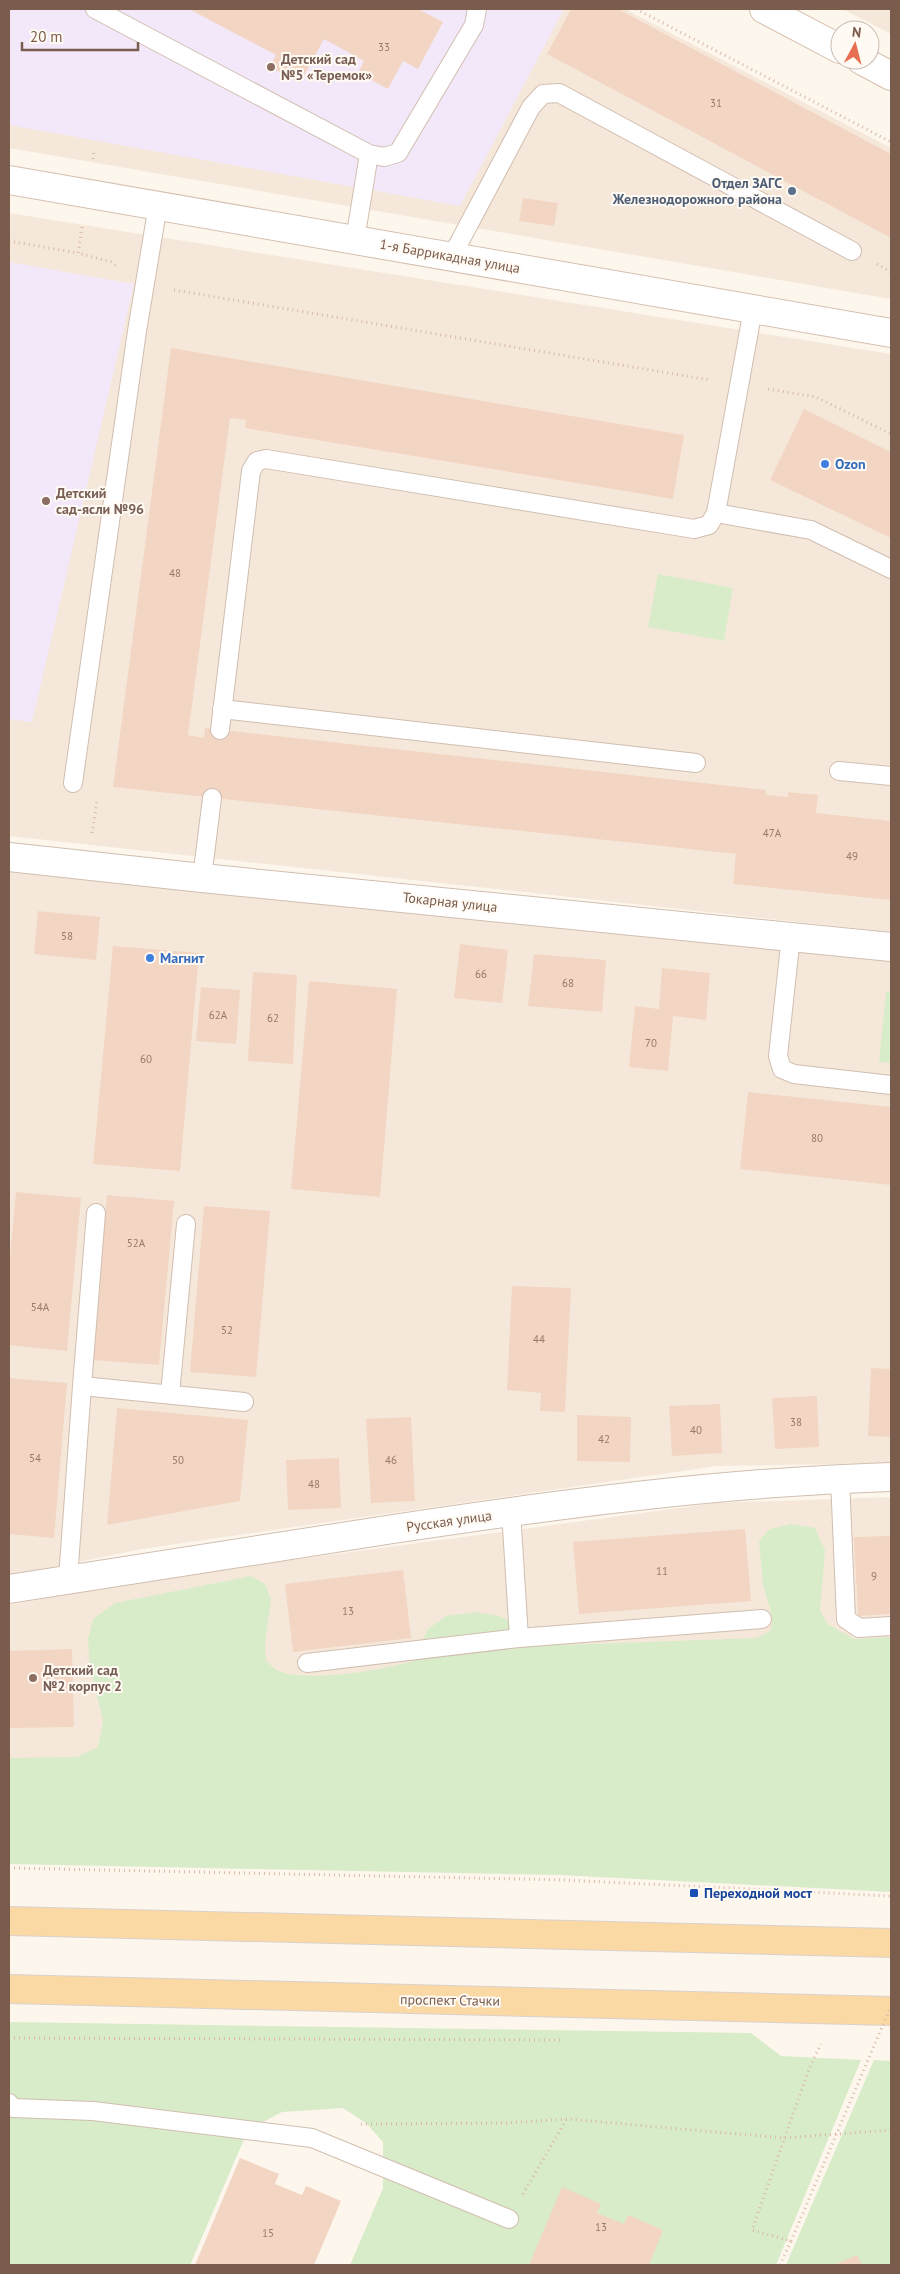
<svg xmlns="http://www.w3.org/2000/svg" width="900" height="2274" font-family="'PT Sans',sans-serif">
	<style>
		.residential { fill: #f5e8da }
		.education { fill: #f3e8fa }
		.green { fill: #d8ecc9 }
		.building { fill: #f3d5c3 }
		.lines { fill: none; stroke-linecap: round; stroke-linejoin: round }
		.lane-casing { stroke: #d1beb0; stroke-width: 20 }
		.street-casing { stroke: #d1beb0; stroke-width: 30 }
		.secondary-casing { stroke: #d6c0b0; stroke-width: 30 }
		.primary-casing { stroke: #dad1cd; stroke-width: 30 }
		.path { stroke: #d9b8a5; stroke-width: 3; stroke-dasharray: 1 4; stroke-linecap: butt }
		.lane { stroke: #fff; stroke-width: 18 }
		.street { stroke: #fff; stroke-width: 28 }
		.secondary { stroke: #fff; stroke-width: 28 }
		.primary { stroke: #fbd9a5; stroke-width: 28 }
		.path-bridge { stroke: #d9b8a5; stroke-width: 3; stroke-dasharray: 1 4; stroke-linecap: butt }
		.education-dot { fill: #8d6e63; stroke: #fffaf3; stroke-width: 2 }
		.service-dot { fill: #5c6f8a; stroke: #fffaf3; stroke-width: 2 }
		.shop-dot { fill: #3f7fe0; stroke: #fffaf3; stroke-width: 2 }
		.transit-dot { fill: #1a4fb4; stroke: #fffaf3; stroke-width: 2 }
		.labels { text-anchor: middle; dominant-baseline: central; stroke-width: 4; stroke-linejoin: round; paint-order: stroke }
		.number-label { font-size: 11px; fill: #987a6a }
		.education-label { font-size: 14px; font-weight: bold; fill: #785e54; stroke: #fffaf3; text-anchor: start }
		.service-label { font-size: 14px; font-weight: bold; fill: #4e5e75; stroke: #fffaf3; text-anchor: end }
		.street-label { font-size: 14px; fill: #7a5c4d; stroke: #fffaf3 }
		.shop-label { font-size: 14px; font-weight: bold; fill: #366cbe; stroke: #fffaf3; text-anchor: start }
		.transit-label { font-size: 14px; font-weight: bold; fill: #164399; stroke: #fffaf3; text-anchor: start }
	</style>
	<rect width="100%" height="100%" fill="#fdf6ec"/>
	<path class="residential" d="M9 9H625L891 148V299L9 148Z
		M843 9H891V34Z
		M9 213 891 354V932L9 836Z
		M9 867 891 959V1463L717 1466 142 1549 9 1576Z
		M891 1497V1660L207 1734 9 1775V1605L143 1580 716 1503Z"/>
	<path class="education" d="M9 9H564L460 206 9 125Z
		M9 262 134 284 32 722 9 719Z"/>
	<path class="green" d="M658 574 733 588 724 641 648 627Z
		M886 992H891V1063L879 1062Z
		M791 1524 815 1528 825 1550 820 1611 828 1624 854 1639 891 1637V1892L560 1875 9 1864V1758L77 1757 98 1747 103 1721 90 1668 88 1639 93 1619 115 1603 251 1576 265 1584 271 1600 265 1644 266 1661C271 1665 276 1671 282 1672 309 1682 385 1670 413 1661L428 1629 446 1616 474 1612 499 1616 562 1645 757 1638 771 1630 772 1616 763 1585 759 1541 770 1529Z
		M9 2022 751 2033 781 2056 861 2060 776 2265H350L383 2188V2142L367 2124 343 2108 282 2112 248 2130 190 2265H9Z
		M874 2060 891 2061V2265H786Z"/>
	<path class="building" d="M189 9H418L443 22 418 69 403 61 388 89 358 73 364 61 324 39 300 83 270 67 276 55Z
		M571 9H618L891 154V238L547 54Z
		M523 198 558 203 554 226 519 221Z
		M171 348 684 435 673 499 245 428 246 420 230 418 188 735 204 738 205 728 766 790V795L788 797V792L818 795 816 813 891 821V900L733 884 736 854 113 787Z
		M804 409 891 452V538L770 480Z
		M38 911 100 917 96 960 34 954Z
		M460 944 508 950 502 1003 454 998Z
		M113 946 199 953 180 1171 93 1164Z
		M534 954 606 960 602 1012 528 1006Z
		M662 968 710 973 706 1020 673 1016 668 1071 629 1067 635 1006 659 1009Z
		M253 972 297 975 293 1064 248 1061Z
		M309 981 397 989 380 1197 291 1189Z
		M201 987 240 990 236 1044 196 1041Z
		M748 1092 891 1107V1185L740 1169Z
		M16 1192 81 1198 67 1351 9 1345V1269Z
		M107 1195 174 1201 159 1365 92 1360Z
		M204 1206 270 1211 256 1377 190 1372Z
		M512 1286 571 1288 565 1412 540 1411 541 1393 507 1390Z
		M871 1368 891 1369V1437L868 1436Z
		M9 1378 67 1383 54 1538 9 1534Z
		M817 1396 819 1447 775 1449 772 1398Z
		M720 1404 722 1453 672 1456 669 1406Z
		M117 1408 248 1420 240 1501 107 1525Z
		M577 1415 631 1417 630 1462 577 1461Z
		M411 1417 415 1501 371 1503 366 1419Z
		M339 1458 341 1508 288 1510 286 1460Z
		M745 1529 751 1601 579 1614 573 1542Z
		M891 1536V1614L858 1616 854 1537Z
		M403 1570 411 1638 293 1652 285 1584Z
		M72 1649 74 1727 9 1728V1651Z
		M240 2158 279 2174 275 2184 302 2195 306 2186 341 2201 314 2265H195Z
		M562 2187 601 2204 597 2213 624 2224 628 2215 663 2230 649 2265H529Z
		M857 2255 862 2265H834Z"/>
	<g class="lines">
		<defs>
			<path id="lane" d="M95 9 369 154 384 157 398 153 474 25 477 9
				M355 240 369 154
				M452 256 531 107 543 94 559 93 852 251
				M716 513 811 530 891 569
				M222 709 696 763
				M220 730 251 471 257 461 266 459 694 529 709 525 716 513 753 309
				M839 771 891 776
				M73 783 137 331 158 205
				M202 878 212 798
				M791 936 778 1056 782 1069 794 1074 891 1085
				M82 1386 96 1213
				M170 1394 186 1224
				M840 1478 846 1619 859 1628 891 1626
				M68 1579 82 1386 244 1402
				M519 1638 762 1619
				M307 1663 519 1638 511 1511
				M9 2103 13 2108 93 2111 312 2138 509 2219"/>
			<path id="street" d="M9 857 202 878 891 947
				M9 1589C137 1568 265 1548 393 1529 559 1504 724 1482 891 1477"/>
			<path id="secondary" d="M764 9 840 49
				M861 60 891 76
				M9 180 891 333"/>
			<path id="primary" d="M9 1921 891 1943
				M9 1989 891 2011"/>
		</defs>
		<use href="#lane" class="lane-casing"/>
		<use href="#street" class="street-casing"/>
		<use href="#secondary" class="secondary-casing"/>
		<use href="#primary" class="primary-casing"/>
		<path class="path" d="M636 9 891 142
			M93 159 94 150
			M82 227 78 253 111 262 118 267
			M9 241 78 253
			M877 264 891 272
			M174 290 710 380
			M768 389 816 397 891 434
			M92 833 97 802
			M9 1868 565 1880 891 1896
			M9 2038 563 2040
			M361 2124 506 2123 567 2119 784 2138 891 2130
			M523 2194 566 2120
			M780 2265 791 2241 752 2230 809 2069 821 2044"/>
		<use href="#lane" class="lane"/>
		<use href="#street" class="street"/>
		<use href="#secondary" class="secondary"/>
		<use href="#primary" class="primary"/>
		<path class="path-bridge" d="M791 2241 891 2006"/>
	</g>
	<g class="education-dot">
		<circle cx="271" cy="67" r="5"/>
		<circle cx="46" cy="501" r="5"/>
		<circle cx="33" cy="1678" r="5"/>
	</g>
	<circle class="service-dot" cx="792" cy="191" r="5"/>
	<g class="shop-dot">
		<circle cx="825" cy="464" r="5"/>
		<circle cx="150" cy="958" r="5"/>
	</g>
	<rect class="transit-dot" x="689" y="1888" width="10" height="10" rx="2.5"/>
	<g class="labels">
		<g class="number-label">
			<text x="384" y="47">33</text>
			<text x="716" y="103">31</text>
			<text x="175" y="573">48</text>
			<text x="772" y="833">47А</text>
			<text x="852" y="856">49</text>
			<text x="67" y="936">58</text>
			<text x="481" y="974">66</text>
			<text x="568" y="983">68</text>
			<text x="218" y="1015">62А</text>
			<text x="273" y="1018">62</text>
			<text x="651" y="1043">70</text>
			<text x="146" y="1059">60</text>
			<text x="817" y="1138">80</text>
			<text x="136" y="1243">52А</text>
			<text x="40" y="1307">54А</text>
			<text x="227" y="1330">52</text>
			<text x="539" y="1339">44</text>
			<text x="796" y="1422">38</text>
			<text x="696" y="1430">40</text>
			<text x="604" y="1439">42</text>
			<text x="35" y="1458">54</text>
			<text x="178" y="1460">50</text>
			<text x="391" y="1460">46</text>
			<text x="314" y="1484">48</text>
			<text x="662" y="1571">11</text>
			<text x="874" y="1576">9</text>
			<text x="348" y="1611">13</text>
			<text x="601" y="2227">13</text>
			<text x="268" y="2233">15</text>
		</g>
		<g class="education-label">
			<text x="281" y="59">Детский сад<tspan x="281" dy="16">№5 «Теремок»</tspan></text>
			<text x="56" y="493">Детский<tspan x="56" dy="16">сад-ясли №96</tspan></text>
			<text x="43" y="1670">Детский сад<tspan x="43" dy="16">№2 корпус 2</tspan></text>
		</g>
		<g class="service-label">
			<text x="782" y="183">Отдел ЗАГС<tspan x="782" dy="16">Железнодорожного района</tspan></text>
		</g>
		<g class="street-label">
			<text transform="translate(450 256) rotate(10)">1-я Баррикадная улица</text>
			<text transform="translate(450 902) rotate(6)">Токарная улица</text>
			<text transform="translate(449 1521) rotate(-8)">Русская улица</text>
			<text transform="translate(450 2000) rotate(1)">проспект Стачки</text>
		</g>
		<g class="shop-label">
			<text x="835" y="464">Ozon</text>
			<text x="160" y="958">Магнит</text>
		</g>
		<g class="transit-label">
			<text x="704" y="1893">Переходной мост</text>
		</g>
	</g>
	<rect width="900" height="2274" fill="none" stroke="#7a5c4d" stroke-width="20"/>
	<g transform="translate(855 45) rotate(7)"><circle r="24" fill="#fffaf3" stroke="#cabbb1"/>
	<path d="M0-4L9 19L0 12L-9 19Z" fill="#e76f51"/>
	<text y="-8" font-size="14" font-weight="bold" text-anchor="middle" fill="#7a5c4d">N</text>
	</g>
	<path d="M22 42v8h116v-8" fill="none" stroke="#7a5c4d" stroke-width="2.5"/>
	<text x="30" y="42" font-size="15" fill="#7a5c4d" stroke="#fffaf3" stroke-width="4" paint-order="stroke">20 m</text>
</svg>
